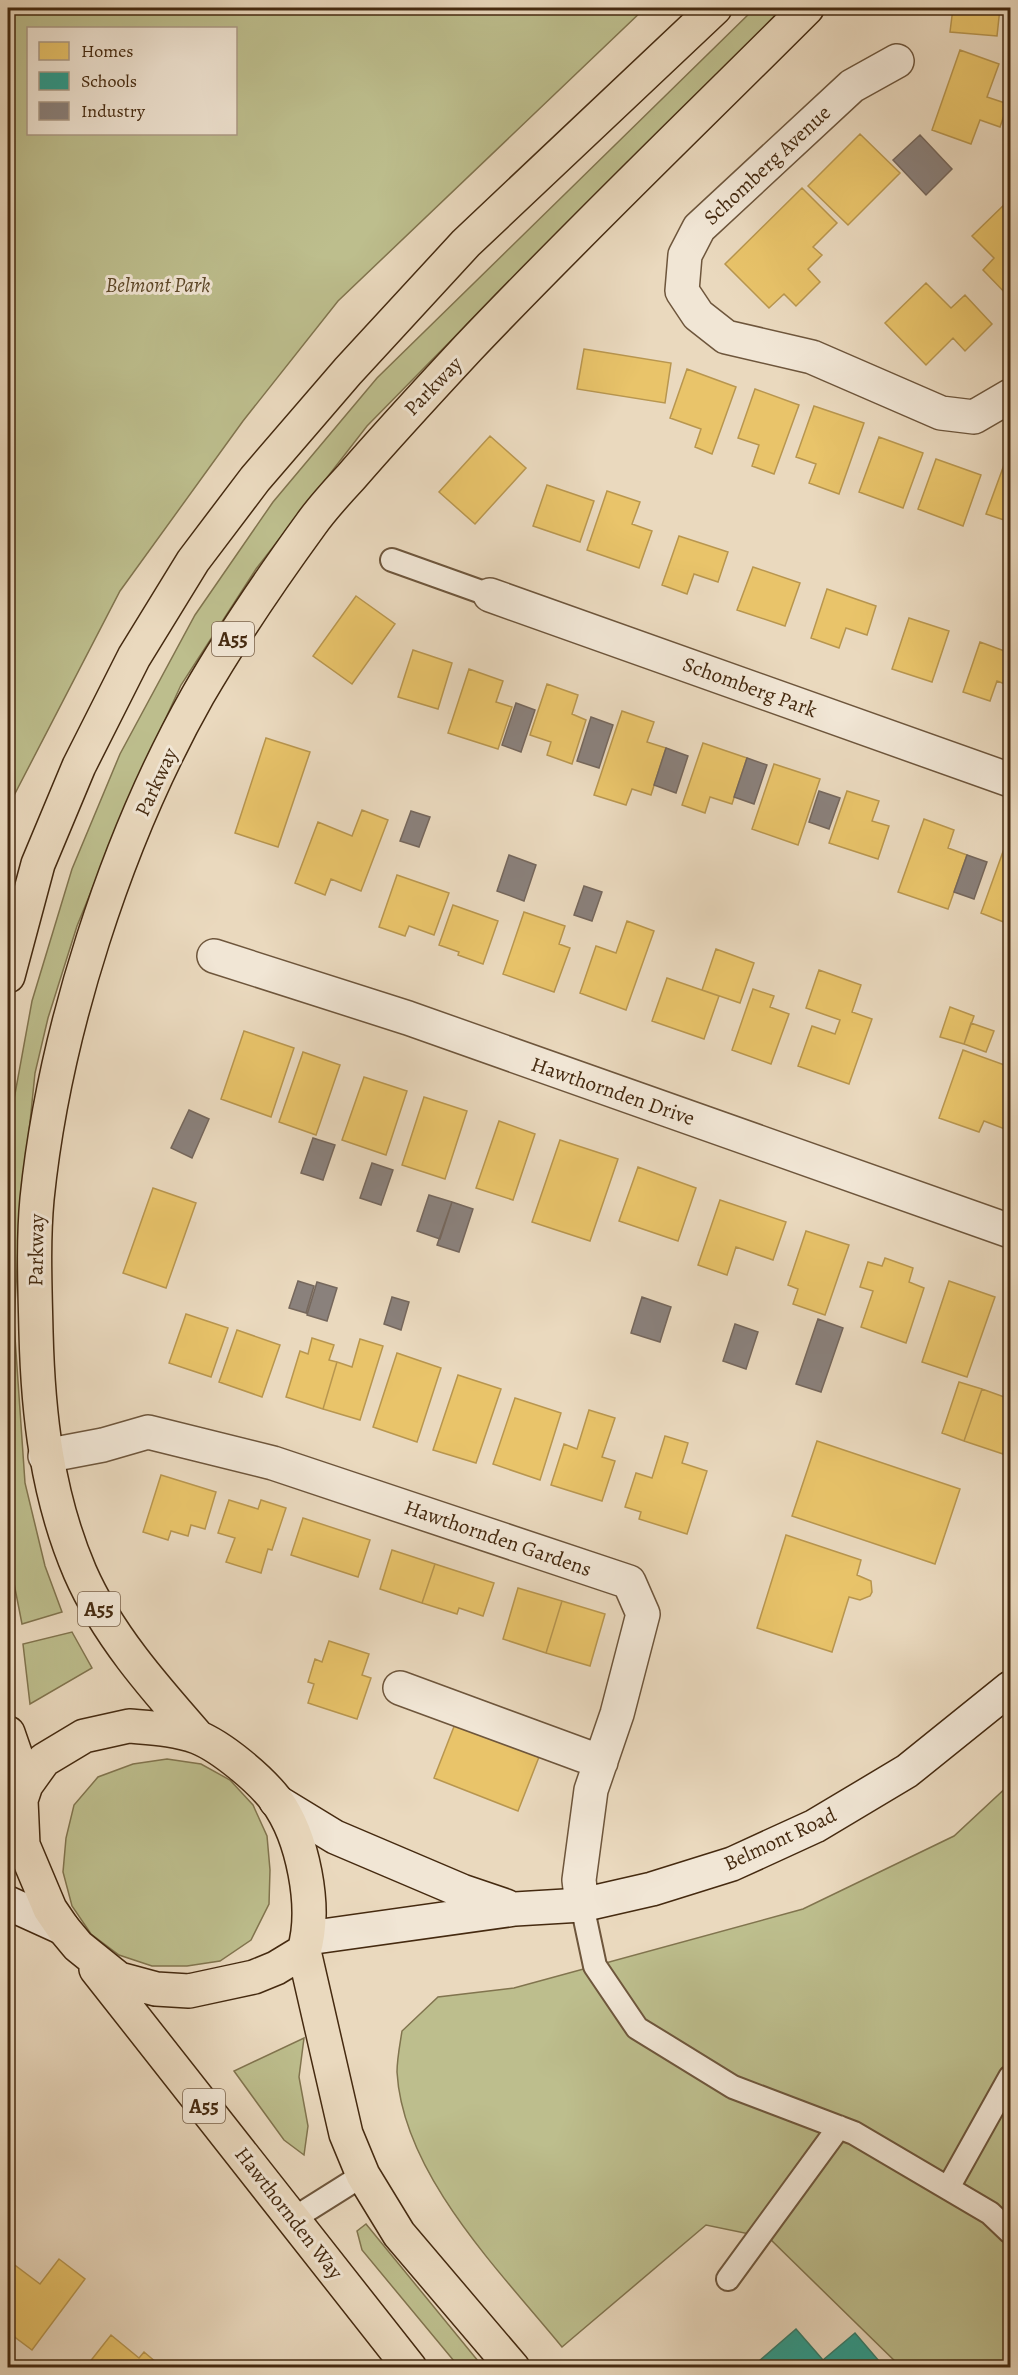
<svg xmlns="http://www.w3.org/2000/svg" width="1018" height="2375" font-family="Alegreya,serif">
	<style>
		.green { fill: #bdbe8d; stroke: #81744e; stroke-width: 1.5; fill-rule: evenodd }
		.homes { fill: #e9c46a; stroke: #b8964f; stroke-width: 1.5 }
		.schools { fill: #2a9d8f; stroke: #327a69; stroke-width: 1.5 }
		.industry { fill: #8a817c; stroke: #75675c; stroke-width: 1.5 }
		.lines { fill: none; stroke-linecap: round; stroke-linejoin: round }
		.service-casing { stroke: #6e563c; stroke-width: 26 }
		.minor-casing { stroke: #6e563c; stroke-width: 36 }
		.secondary-casing { stroke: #452a10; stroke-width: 36 }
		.trunk-casing { stroke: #452a10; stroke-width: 36 }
		.service { stroke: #f1e6d5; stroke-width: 22 }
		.minor { stroke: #f1e6d5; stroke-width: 33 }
		.secondary { stroke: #f1e6d5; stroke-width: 33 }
		.trunk { stroke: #ead9be; stroke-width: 33 }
		.labels { text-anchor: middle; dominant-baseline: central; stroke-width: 6; stroke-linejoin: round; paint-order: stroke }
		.shield { fill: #f1e6d5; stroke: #79624b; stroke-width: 1.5 }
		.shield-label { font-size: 20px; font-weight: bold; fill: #452a10 }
		.street-label { font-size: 21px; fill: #452a10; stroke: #f1e6d5 }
		.park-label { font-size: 21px; font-style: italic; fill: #5d4829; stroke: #f1e6d5 }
	</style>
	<rect width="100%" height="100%" fill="#ead9be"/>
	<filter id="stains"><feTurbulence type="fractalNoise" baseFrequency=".00333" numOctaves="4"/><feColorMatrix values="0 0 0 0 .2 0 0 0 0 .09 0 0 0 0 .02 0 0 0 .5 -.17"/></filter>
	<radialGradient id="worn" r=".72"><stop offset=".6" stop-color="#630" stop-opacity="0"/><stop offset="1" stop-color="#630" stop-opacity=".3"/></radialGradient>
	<path class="green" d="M8 8H645L338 301 243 421 120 591 8 807ZM236 28V134H28V28Z
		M755 8H790L540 250 367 426 256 569 181 685 130 796 77 926 48 1018 35 1073 19 1230 14 1323 25 1483 45 1566 62 1612 22 1624 8 1553V1132L32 1001 72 869 120 754 195 615 273 502 377 378Z
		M72 1632 92 1668 30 1704 23 1644Z
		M167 1759 201 1764 230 1780 253 1805 267 1836 270 1870 269 1904 251 1940 220 1961 187 1966H152L119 1955 91 1934 72 1906 63 1872 66 1838 74 1805 98 1777 133 1764Z
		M1010 1784V2367H901L769 2238 706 2225 562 2347C500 2271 403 2175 397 2072 397 2059 400 2044 402 2031L438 1997 514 1988 803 1909 954 1836Z
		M304 2038 299 2077 308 2126 304 2155 284 2140 234 2071Z
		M366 2224 483 2367H459L362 2250 357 2231Z"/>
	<path class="homes" d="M953 8H1000L997 36 950 32Z
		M960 50 999 64 987 97 1008 104 1000 127 980 120 971 144 932 130Z
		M860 134 900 173 848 225 808 186Z
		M802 188 837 223 813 247 822 255 808 269 820 282 796 306 784 294 769 308 725 264Z
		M1010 199V298L983 270 994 258 972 236Z
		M926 283 951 308 965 295 992 324 965 351 953 338 926 365 885 323Z
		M584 349 671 363 665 403 577 389Z
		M687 369 736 387 712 454 695 447 701 429 670 418Z
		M755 389 799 405 774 474 752 466 759 445 738 438Z
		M814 406 864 423 839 494 809 483 816 464 796 457Z
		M490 436 526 468 475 524 439 492Z
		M879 437 923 453 903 508 859 492Z
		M936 459 981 475 963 526 918 509Z
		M1004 465 1010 467V522L986 514Z
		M547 485 594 501 580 542 533 526Z
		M607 491 640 502 632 524 652 531 639 568 587 550Z
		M679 536 728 552 718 582 694 574 687 594 662 585Z
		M753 567 800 583 785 626 737 610Z
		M827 589 876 606 867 635 846 628 839 648 811 638Z
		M356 596 395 624 352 684 313 656Z
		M909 618 949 631 932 682 892 669Z
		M980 642 1010 653V686L997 681 990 701 963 692Z
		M413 650 452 663 438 709 398 697Z
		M469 669 503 681 496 702 512 707 498 749 448 733Z
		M547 684 578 695 572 714 586 720 572 764 547 755 551 742 530 735Z
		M622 711 654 722 647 742 666 748 651 795 632 789 626 805 594 795Z
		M266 738 310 752 278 847 235 833Z
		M703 743 747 758 732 804 710 797 705 813 682 805Z
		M774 764 820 779 798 845 752 829Z
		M847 791 879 801 872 821 889 826 878 859 829 843Z
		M362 810 388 820 361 891 331 879 325 895 295 883 318 822 352 836Z
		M924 819 954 830 948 848 967 855 948 909 898 892Z
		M1005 846 1010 848V909L1006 923 981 913Z
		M397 875 449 893 434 935 409 926 405 936 379 927Z
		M453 905 498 921 483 964 458 955 459 952 439 945Z
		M524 912 565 926 559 944 570 948 554 992 503 974Z
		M627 921 654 931 626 1010 580 993 596 946 616 953Z
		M716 949 754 963 740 1003 702 990Z
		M819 970 861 985 852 1012 872 1019 849 1084 798 1066 812 1026 835 1034 840 1020 806 1008Z
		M667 978 719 996 704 1039 652 1021Z
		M753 989 774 996 770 1007 789 1014 771 1064 732 1050Z
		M950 1007 974 1016 964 1044 940 1037Z
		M971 1023 994 1031 986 1052 964 1044Z
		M244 1031 294 1048 271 1117 221 1099Z
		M963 1050 1010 1067V1131L984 1121 979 1132 939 1118Z
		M303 1052 340 1065 316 1135 279 1122Z
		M364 1077 407 1091 386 1155 342 1140Z
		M424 1097 467 1111 445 1179 402 1165Z
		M499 1121 535 1134 513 1200 476 1188Z
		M560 1140 618 1159 590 1241 532 1222Z
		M638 1167 696 1188 678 1241 619 1221Z
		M153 1188 196 1203 166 1288 123 1273Z
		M720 1200 786 1222 773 1260 736 1247 727 1275 698 1265Z
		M806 1231 849 1245 825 1315 793 1304 798 1289 788 1285Z
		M885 1258 913 1268 909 1282 924 1288 906 1343 861 1327 873 1291 860 1287 868 1262 882 1266Z
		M949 1281 995 1297 967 1377 922 1362Z
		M186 1314 228 1328 211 1377 169 1363Z
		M237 1330 280 1345 262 1397 219 1382Z
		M312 1338 334 1345 329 1360 337 1362 323 1409 286 1397 300 1351 308 1354Z
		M360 1339 383 1346 360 1420 323 1409 337 1362 352 1367Z
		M397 1353 441 1368 417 1442 373 1427Z
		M458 1375 501 1389 476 1463 433 1450Z
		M959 1382 982 1389 964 1441 942 1433Z
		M982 1389 1010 1399V1431L1003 1454 964 1441Z
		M515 1398 561 1413 540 1480 493 1464Z
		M589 1410 615 1418 602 1457 615 1461 602 1501 551 1485 564 1444 577 1449Z
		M665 1436 688 1443 682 1463 707 1471 687 1534 639 1519 641 1512 625 1507 636 1473 652 1478Z
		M817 1441 960 1489 935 1564 792 1516Z
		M161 1475 216 1492 205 1529 191 1525 188 1536 171 1531 168 1540 143 1532Z
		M229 1500 258 1509 261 1500 286 1508 272 1550 268 1549 261 1573 226 1562 235 1538 218 1533Z
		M303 1518 370 1540 358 1577 291 1555Z
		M786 1535 861 1560 857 1575 871 1581 872 1592 870 1596 860 1600 849 1597 832 1652 757 1628Z
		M392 1550 435 1564 422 1603 380 1589Z
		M435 1564 494 1583 483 1616 459 1608 457 1614 422 1603Z
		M518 1588 562 1601 546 1653 503 1639Z
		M562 1601 605 1614 590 1666 546 1653Z
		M329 1641 369 1654 362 1675 371 1678 357 1719 308 1703 314 1684 308 1682 315 1659 322 1662Z
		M455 1724 539 1757 518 1811 434 1778Z
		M59 2259 85 2279 32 2350 8 2332V2260L40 2284Z
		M111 2335 139 2358 144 2352 163 2368H85Z"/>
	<path class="schools" d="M796 2329 823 2360 855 2333 885 2368H751Z"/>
	<path class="industry" d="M920 135 952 169 926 195 893 160Z
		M516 703 535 710 521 752 502 745Z
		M591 717 613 725 599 768 577 761Z
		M666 748 688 756 676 793 654 785Z
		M747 758 767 765 754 804 734 797Z
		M819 791 840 798 829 829 809 822Z
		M411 811 430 817 419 847 400 841Z
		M509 855 536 865 524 901 497 891Z
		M967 855 987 862 974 899 954 892Z
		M584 886 602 892 592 921 574 915Z
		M189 1110 209 1119 192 1158 171 1148Z
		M313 1138 335 1145 323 1180 301 1173Z
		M372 1163 393 1170 381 1205 360 1198Z
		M429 1195 452 1202 440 1239 417 1231Z
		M452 1202 473 1209 459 1252 437 1245Z
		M298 1281 314 1286 306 1313 289 1308Z
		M317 1282 337 1288 327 1321 307 1315Z
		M392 1297 409 1302 401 1330 384 1324Z
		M642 1297 671 1307 660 1342 631 1333Z
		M818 1319 843 1328 821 1392 796 1384Z
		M735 1324 758 1332 746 1369 723 1361Z"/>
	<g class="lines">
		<defs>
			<path id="service" d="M392 560 490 595
				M582 1905 595 1966 637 2028 733 2087 854 2133 990 2213 1010 2232
				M948 2188 1010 2077
				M293 2219 363 2175
				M728 2279 839 2127"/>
			<path id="minor" d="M897 61 852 86 699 228 685 255 682 291 698 315 726 337 812 357 941 413 974 417 1010 396
				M490 595 1010 780
				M214 956 408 1018 1010 1231
				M45 1456 103 1445 148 1432 273 1463 629 1582 643 1614 617 1714 591 1790 579 1880 582 1905
				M400 1688 601 1762"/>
			<path id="secondary" d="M276 1801 335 1837 462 1891 506 1906
				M8 1903 63 1928
				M308 1938 515 1909 582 1905 652 1889 732 1864 815 1826 907 1771 1010 1688"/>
			<path id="trunk" d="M8 976 38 864 79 766 134 657 193 561 255 479 348 371 466 243 715 8
				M129 1726C152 1728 176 1729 197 1737 222 1747 260 1779 276 1800 303 1837 317 1907 304 1951L276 1968 254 1977 189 1991 156 1989 119 1979 78 1946 63 1928 50 1909 23 1845 21 1800 26 1785 44 1760 84 1736Z
				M8 1733 26 1785
				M198 1737C154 1687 107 1634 80 1572 47 1495 38 1414 36 1332 35 1288 33 1242 37 1199 54 1033 116 840 198 695 232 636 271 579 311 524 323 507 337 492 351 477 389 433 428 391 468 348 578 232 694 121 807 8
				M304 1951 346 2134 363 2175 399 2234 513 2368
				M96 1969 410 2368"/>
		</defs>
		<use href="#service" class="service-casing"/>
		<use href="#minor" class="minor-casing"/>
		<use href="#secondary" class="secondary-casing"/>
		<use href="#trunk" class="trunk-casing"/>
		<use href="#service" class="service"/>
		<use href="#minor" class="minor"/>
		<use href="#secondary" class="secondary"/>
		<use href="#trunk" class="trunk"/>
	</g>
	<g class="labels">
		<g class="shield">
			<rect x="212" y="622" width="42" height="34" rx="4.5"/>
			<rect x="78" y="1592" width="42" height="34" rx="4.5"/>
			<rect x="183" y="2089" width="42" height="34" rx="4.5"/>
		</g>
		<g class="shield-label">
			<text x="233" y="639">A55</text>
			<text x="99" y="1609">A55</text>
			<text x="204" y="2106">A55</text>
		</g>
		<g class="street-label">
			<text transform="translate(767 165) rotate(-43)">Schomberg Avenue</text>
			<text transform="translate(433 386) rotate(-46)">Parkway</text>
			<text transform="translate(750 687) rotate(20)">Schomberg Park</text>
			<text transform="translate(156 782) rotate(-65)">Parkway</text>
			<text transform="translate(613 1091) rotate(19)">Hawthornden Drive</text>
			<text transform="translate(36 1250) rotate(-89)">Parkway</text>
			<text transform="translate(498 1538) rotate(19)">Hawthornden Gardens</text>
			<text transform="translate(780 1839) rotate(-25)">Belmont Road</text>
			<text transform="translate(289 2213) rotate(52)">Hawthornden Way</text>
		</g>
		<g class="park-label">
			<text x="158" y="285">Belmont Park</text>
		</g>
	</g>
	<rect width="1018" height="2375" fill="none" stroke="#ead9be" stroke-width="30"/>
	<rect x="9" y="9" width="1000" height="2357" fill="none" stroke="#452a10" stroke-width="3"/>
	<rect x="15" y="15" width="988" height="2345" fill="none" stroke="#452a10" stroke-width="1.5"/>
	<rect x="27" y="27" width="210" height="108" fill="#f1e6d5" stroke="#ac9b86" stroke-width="1.5"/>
	<rect x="39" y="42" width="30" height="18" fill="#e9c46a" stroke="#ac9b86" stroke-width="1.5"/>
	<text x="81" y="57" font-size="18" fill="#452a10">Homes</text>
	<rect x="39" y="72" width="30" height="18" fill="#2a9d8f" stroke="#ac9b86" stroke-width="1.5"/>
	<text x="81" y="87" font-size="18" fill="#452a10">Schools</text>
	<rect x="39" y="102" width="30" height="18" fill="#8a817c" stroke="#ac9b86" stroke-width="1.5"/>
	<text x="81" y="117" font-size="18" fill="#452a10">Industry</text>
	<rect width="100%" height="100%" filter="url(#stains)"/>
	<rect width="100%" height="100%" fill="url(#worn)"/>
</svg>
